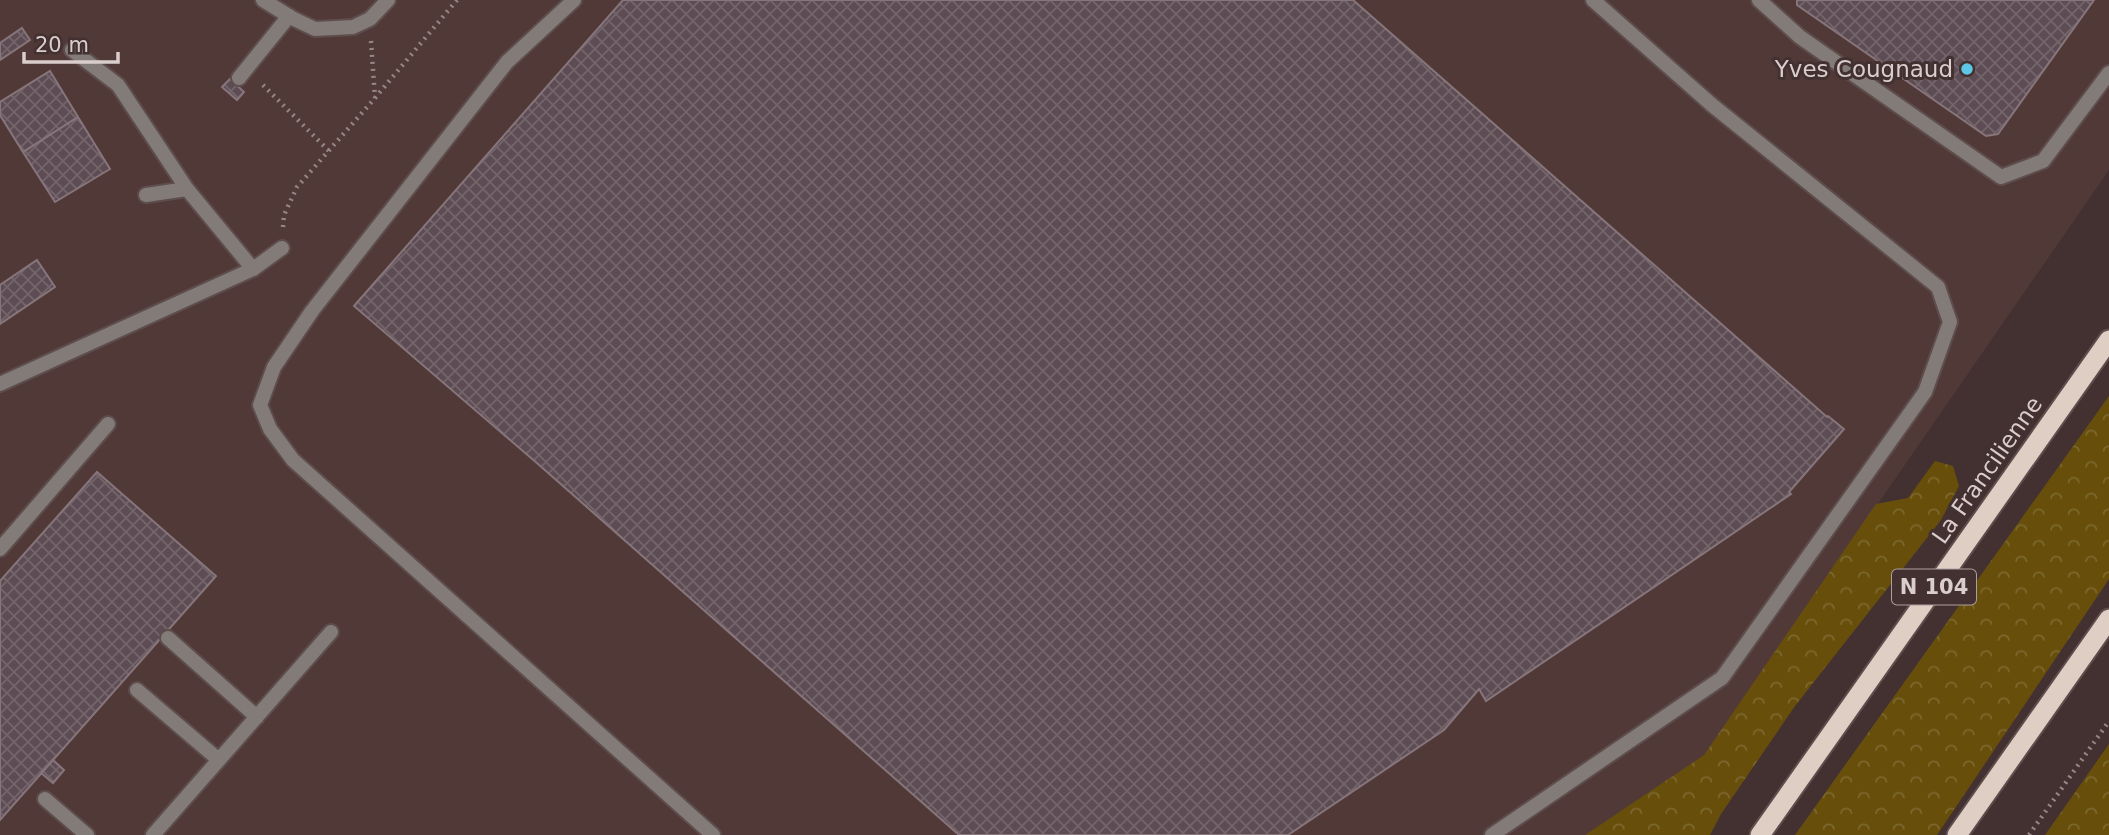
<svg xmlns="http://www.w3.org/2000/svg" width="2109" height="835" font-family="'DejaVu Sans',sans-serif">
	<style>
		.built { fill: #513937 }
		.forest { fill: url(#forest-crowns) }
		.building { fill: url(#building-cross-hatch); stroke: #87757c; stroke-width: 2 }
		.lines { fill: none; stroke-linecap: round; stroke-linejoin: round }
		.service-casing { stroke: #5d4d4c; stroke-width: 18 }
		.minor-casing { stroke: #5d4d4c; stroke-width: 18 }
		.trunk-casing { stroke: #5d4d4c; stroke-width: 23 }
		.path { stroke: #958786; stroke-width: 4.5; stroke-dasharray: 2 5; stroke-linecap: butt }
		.service { stroke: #837b77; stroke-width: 14 }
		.minor { stroke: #837b77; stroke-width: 14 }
		.trunk { stroke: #decec4; stroke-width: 19 }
		.poi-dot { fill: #5dc7e8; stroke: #423130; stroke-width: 2.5 }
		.labels { text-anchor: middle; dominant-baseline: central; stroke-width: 6; stroke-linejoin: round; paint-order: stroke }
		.shield { fill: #423130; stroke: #ac9f9e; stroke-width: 2 }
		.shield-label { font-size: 21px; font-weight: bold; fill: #dacecd }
		.poi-label { font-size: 23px; fill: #dacecd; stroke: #423130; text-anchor: end }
		.street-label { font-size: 23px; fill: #dacecd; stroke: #423130 }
	</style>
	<defs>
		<pattern id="forest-crowns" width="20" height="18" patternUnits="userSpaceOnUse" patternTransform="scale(1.75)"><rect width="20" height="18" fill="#674f0b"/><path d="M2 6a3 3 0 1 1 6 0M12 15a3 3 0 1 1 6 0" fill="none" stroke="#7c672d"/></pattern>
		<pattern id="building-cross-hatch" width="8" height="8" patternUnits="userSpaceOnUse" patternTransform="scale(1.75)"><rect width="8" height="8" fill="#5d4c53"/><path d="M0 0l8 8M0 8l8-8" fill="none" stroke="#74656b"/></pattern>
	</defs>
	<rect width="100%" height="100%" fill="#423130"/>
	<path class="built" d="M0 0H2109V170L1704 755 1585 835H0Z"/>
	<path class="forest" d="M2109 396V579L1937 835H1795Z
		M1935 461 1953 466 1959 486 1941 520 1795 706 1721 814 1710 835H1585L1704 755 1876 504 1908 498Z
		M2109 744V835H2045Z"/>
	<path class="building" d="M623 0H1353L1827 417 1828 416 1844 429 1789 492 1791 494 1486 701 1479 689 1444 730 1288 835H959L538 464 354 306Z
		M1797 0H2094L1998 134 1986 136 1797 5Z
		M22 28 30 40 0 60V43Z
		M50 71 78 117 23 152 0 115V102Z
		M230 79 244 92 237 100 222 87Z
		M78 117 110 169 55 202 23 152Z
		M37 260 55 287 0 324V285Z
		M97 472 216 576 0 820V581Z
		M53 760 64 770 53 783 41 773Z"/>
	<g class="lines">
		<defs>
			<path id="service" d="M574 0 507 62 312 311 274 367 260 405 270 429 293 460 713 835
				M1759 0 1800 37 2001 177 2043 161 2109 73
				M72 50 118 85 187 189 253 269
				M239 78 289 16
				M146 195 187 189
				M0 549 108 424
				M168 638 257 717
				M137 690 219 760
				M45 799 87 835
				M153 835 331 632
				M1492 835 1722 678 1925 392 1950 322 1938 287 1712 105 1593 0"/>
			<path id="minor" d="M263 0 292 18 315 29 353 27 370 19 388 0
				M0 384 253 269 282 248"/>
			<path id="trunk" d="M1760 835 2109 340
				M1957 835 2109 619"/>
		</defs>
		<use href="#service" class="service-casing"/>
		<use href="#minor" class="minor-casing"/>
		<use href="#trunk" class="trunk-casing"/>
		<path class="path" d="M371 41 375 98
			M263 85 329 151
			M283 227 284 215 297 187 375 98 457 0
			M2029 835 2109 721"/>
		<use href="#service" class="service"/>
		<use href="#minor" class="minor"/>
		<use href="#trunk" class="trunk"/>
	</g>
	<circle class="poi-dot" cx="1967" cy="69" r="7"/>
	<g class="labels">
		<rect class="shield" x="1892" y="569.5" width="84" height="35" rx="5"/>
		<g class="shield-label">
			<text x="1934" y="587">N 104</text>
		</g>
		<g class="poi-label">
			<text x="1953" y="69">Yves Cougnaud</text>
		</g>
		<g class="street-label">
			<text transform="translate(1987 470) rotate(-55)">La Francilienne</text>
		</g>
	</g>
	<path d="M24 52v10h94v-10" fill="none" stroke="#dacecd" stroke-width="3.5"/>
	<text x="35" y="52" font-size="21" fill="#dacecd" stroke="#423130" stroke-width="5" paint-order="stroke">20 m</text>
</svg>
